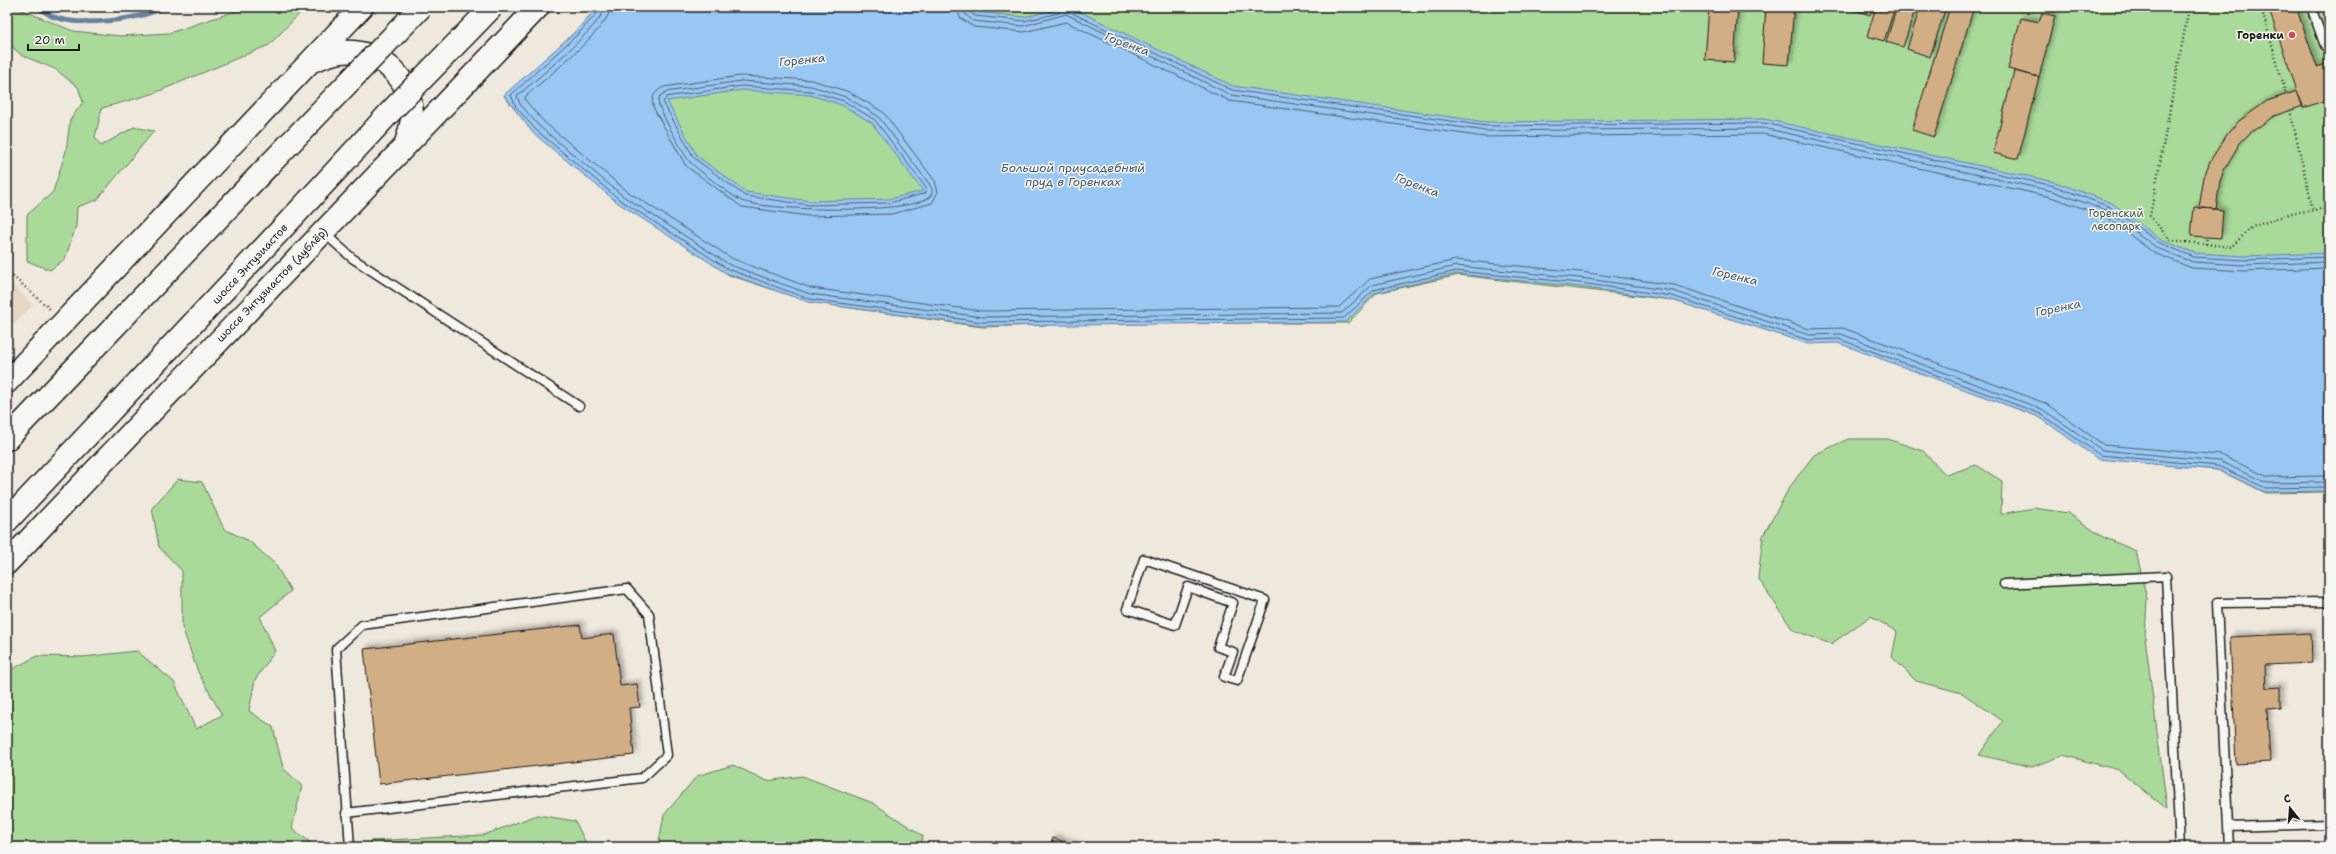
<svg xmlns="http://www.w3.org/2000/svg" width="2336" height="854" font-family="'Shantell Sans',sans-serif">
	<style>
		.built { fill: #e6d7c2 }
		.green { fill: #aada9a; stroke: #637b5b }
		.water { fill: #98c7f3; stroke: #66839d; fill-rule: evenodd }
		.lines { fill: none; stroke-linecap: round; stroke-linejoin: round }
		.shore { stroke: #4e6072; stroke-width: 1 }
		.stream { stroke: #66839d; stroke-width: 5 }
		.building { fill: #d2ae84; stroke: #1c1c1c; filter: url(#shadow) }
		.service-casing { stroke: #1c1c1c; stroke-width: 11 }
		.primary-casing { stroke: #1c1c1c; stroke-width: 25 }
		.trunk-casing { stroke: #1c1c1c; stroke-width: 25 }
		.path { stroke: #1c1c1c; stroke-width: 2.5; stroke-dasharray: 1 3; stroke-linecap: butt }
		.service { stroke: #f6f6f2; stroke-width: 8 }
		.primary { stroke: #f6f6f2; stroke-width: 22 }
		.trunk { stroke: #f6f6f2; stroke-width: 22 }
		.trunk-bridge-casing { stroke: #1c1c1c; stroke-width: 25; stroke-linecap: butt }
		.trunk-bridge { stroke: #f6f6f2; stroke-width: 22 }
		.poi-dot { fill: #d1495b; stroke: #f6f6f2; stroke-width: 1.5 }
		.labels { text-anchor: middle; dominant-baseline: central; stroke-width: 3; stroke-linejoin: round; paint-order: stroke }
		.poi-label { font-size: 11px; font-weight: bold; fill: #1c1c1c; stroke: #f6f6f2; text-anchor: end }
		.park-label { font-size: 11px; fill: #475542; stroke: #f6f6f2 }
		.street-label { font-size: 11px; fill: #1c1c1c; stroke: #f6f6f2 }
		.water-label { font-size: 12px; font-style: italic; fill: #475867; stroke: #f6f6f2 }
	</style>
	<defs>
		<filter id="shadow"><feDropShadow dx="3.5" dy="-3.5" stdDeviation="2" flood-color="#0004"/></filter>
	</defs>
	<rect width="100%" height="100%" fill="#efe8dc"/>
	<filter id="ink" filterUnits="userSpaceOnUse"><feTurbulence type="fractalNoise" baseFrequency=".025" numOctaves="2"/><feDisplacementMap in="SourceGraphic" scale="8" xChannelSelector="R" yChannelSelector="G"/><feConvolveMatrix kernelMatrix="1 2 1 2 8 2 1 2 1" color-interpolation-filters="sRGB"/></filter>
	<g filter="url(#ink)">
		<path class="built" d="M7 280 33 305 7 331Z"/>
		<path class="green" d="M7 7H15L73 31 120 36 169 33 248 7H306L269 45 152 94 102 108 95 137 101 146 134 127 154 131 97 200 77 207 76 226 65 259 50 270 27 261V215L53 192 66 151 70 120 83 102 78 87 55 69 21 55 7 42Z
			M597 7H2329V492L2266 493 2218 470 2098 458 2042 418 1837 341 1810 343 1672 300 1459 275 1377 293 1348 323H1094L982 327 810 302 729 275 620 202 533 132 504 96 577 30Z
			M1848 439H1888L1923 451 1946 475 1976 465 2002 481 2001 514 2034 508 2068 513 2103 537 2136 551 2147 599 2145 637 2167 809 2119 770 2063 755 2032 767 1979 755 2003 721 1962 693 1916 681 1892 657 1897 632 1871 616 1831 644 1793 630 1758 578 1763 536 1789 488 1814 455Z
			M178 479 202 482 224 529 249 541 275 564 291 591 260 617 275 651 255 680 249 711 273 727 283 768 302 786 292 828 316 847H7V672L37 656 83 657 137 651 174 682 196 729 222 715 198 672 182 627V571L159 547 152 508Z
			M733 765 767 781 802 776 873 803 923 836 920 847H658L664 815 697 776Z
			M537 815 575 821 588 847H370V841L484 835Z"/>
		<path class="water" d="M597 7H970L976 12 1024 17 1070 7 1233 86 1486 122 1764 119 2055 182 2112 203 2161 240 2195 253 2244 256 2329 253V491L2265 492 2218 470 2098 459 2039 417 1838 343 1808 344 1672 300 1579 287 1456 274 1375 293 1346 322 981 326 808 302 726 273 618 203 533 133 504 95 577 30ZM742 90 810 95 842 105 872 123 923 191 889 199 810 201 746 192 697 156 667 101Z"/>
		<g class="lines">
			<path class="shore" d="M599 7V11L579 33 511 95 516 107 536 130 620 200 728 269 809 299 982 322 1344 318 1374 290 1456 271 1580 283 1672 296 1808 340 1839 339 2041 414 2100 455 2218 466 2266 488 2329 487
				M605 7C604 24 533 82 517 96L520 104 539 126 623 196 730 265 810 294 982 317 1342 313 1372 285 1456 266 1580 278 1673 291 1809 335 1841 334 2042 409 2102 450 2219 461 2267 483 2329 482
				M611 7C610 28 542 81 525 97V100L544 122 627 191 733 259 811 288 982 311 1339 307 1370 279 1456 260 1581 272 1674 285 1809 329 1843 328 2045 403 2104 445 2221 455 2268 477 2329 476
				M957 7 960 18 974 27 1024 32 1066 22 1230 101 1485 137 1763 134 2051 197 2105 216 2154 253 2192 268 2244 271 2329 268
				M963 7 965 14 973 21 1023 26 1066 14 1231 95 1486 131 1763 128 2052 191 2108 211 2157 248 2193 262 2244 265 2329 262
				M968 7 969 11 975 16 1024 21 1059 13 1062 7
				M1070 7 1072 13 1232 90 1486 126 1764 123 2054 186 2110 207 2160 243 2194 257 2244 260 2329 257
				M741 76 812 80 849 92 883 112 935 181 938 192 932 203 892 214 809 216 742 207 686 166 654 109C650 99 654 91 664 87Z
				M742 81 811 86 846 97 878 116 930 185C933 190 933 195 928 198 908 214 767 211 742 201 730 195 701 172 691 163 685 158 659 109 658 102L660 96 666 92Z
				M742 86 810 91 844 101 875 120 926 188V193L889 203 810 205 745 196 694 158 663 102 667 97Z"/>
			<path class="stream" d="M38 7C43 10 48 15 54 17 80 27 139 20 164 7"/>
		</g>
		<path class="building" d="M1709 7H1738L1734 62 1705 60Z
			M1766 7H1794L1789 65 1762 63Z
			M1845 7H1872L1870 15Z
			M1876 7H1895L1884 41 1867 36Z
			M1897 7H1916L1903 47 1886 42Z
			M1920 7H1946L1930 57 1907 49Z
			M1950 7H1974L1934 137 1912 130Z
			M2268 7H2296L2317 67 2329 63V99L2303 108Z
			M2042 13 2055 16 2039 77 2008 69 2021 18 2039 22Z
			M2014 71 2039 77 2018 159 1993 153Z
			M2297 91 2303 106 2274 116 2250 133 2240 143 2225 168 2220 181 2216 209 2199 208 2204 177 2210 161 2228 133 2239 121 2267 101Z
			M2194 207 2223 210 2221 238 2191 236Z
			M580 625 582 638 614 634 620 686 637 684 640 707 629 708 634 755 379 784 364 649Z
			M2311 633 2312 663 2265 665 2266 688 2280 687V708L2267 709 2270 762 2236 764 2230 637Z
			M1053 838 1079 847H1050Z"/>
		<g class="lines">
			<defs>
				<path id="service" d="M2311 7 2325 46 2329 47
					M324 233 352 258 579 406
					M1144 559 1265 600 1237 681 1224 677 1233 652 1218 647 1233 603 1188 587 1175 625 1127 609Z
					M2004 584 2166 576 2180 847
					M346 813 642 778 667 755 649 614 627 589 362 625 336 649 350 847
					M2228 827 2329 824
					M2229 847 2217 603 2329 602"/>
				<path id="primary" d="M312 61C322 57 331 53 341 52 379 48 412 78 412 116 412 126 408 136 405 146
					M7 382 362 7
					M7 563 538 7"/>
				<path id="trunk" d="M7 439 270 164
					M7 521 308 201"/>
			</defs>
			<use href="#service" class="service-casing"/>
			<use href="#primary" class="primary-casing"/>
			<use href="#trunk" class="trunk-casing"/>
			<path class="path" d="M2189 7 2150 216 2170 240 2231 247 2252 227 2292 213 2329 208
				M2261 7 2286 94
				M557 12 563 7
				M2290 110 2313 210
				M2206 244 2207 237
				M7 271 50 309"/>
			<use href="#service" class="service"/>
			<use href="#primary" class="primary"/>
			<use href="#trunk" class="trunk"/>
			<defs>
				<path id="trunk-bridge" d="M270 164 421 7
					M308 201 393 109 492 7"/>
			</defs>
			<use href="#trunk-bridge" class="trunk-bridge-casing"/>
			<use href="#trunk-bridge" class="trunk-bridge"/>
		</g>
	</g>
	<circle class="poi-dot" cx="2292" cy="35" r="4"/>
	<g class="labels">
		<g class="poi-label">
			<text x="2284" y="35">Горенки</text>
		</g>
		<g class="park-label">
			<text x="2116" y="213">Горенский<tspan x="2116" dy="13">лесопарк</tspan></text>
		</g>
		<g class="street-label">
			<text transform="translate(250 264) rotate(-47)">шоссе Энтузиастов</text>
			<text transform="translate(272 285) rotate(-46)">шоссе Энтузиастов (дублёр)</text>
		</g>
		<g class="water-label">
			<text transform="translate(1127 44) rotate(20)">Горенка</text>
			<text transform="translate(802 60) rotate(-6)">Горенка</text>
			<text x="1073" y="168">Большой приусадебный<tspan x="1073" dy="14">пруд в Горенках</tspan></text>
			<text transform="translate(1417 185) rotate(21)">Горенка</text>
			<text transform="translate(1735 276) rotate(13)">Горенка</text>
			<text transform="translate(2058 308) rotate(-12)">Горенка</text>
		</g>
	</g>
	<rect width="2336" height="854" fill="none" stroke="#f6f6f2" stroke-width="24"/>
	<rect x="12" y="12" width="2312" height="830" fill="none" stroke="#1c1c1c" stroke-width="1.5" filter="url(#ink)"/>
	<g transform="translate(2290 808) rotate(343)" stroke="#f6f6f2" stroke-width="3" paint-order="stroke">
	<path d="M0-3L7 15L0 10L-7 15Z" fill="#1c1c1c"/>
	<text y="-6" font-size="11" font-weight="bold" text-anchor="middle" fill="#1c1c1c">С</text>
	</g>
	<path d="M28 44v6h51v-6" fill="none" stroke="#1c1c1c" stroke-width="2"/>
	<text x="34" y="44" font-size="12" fill="#1c1c1c" stroke="#f6f6f2" stroke-width="3" paint-order="stroke">20 m</text>
</svg>
